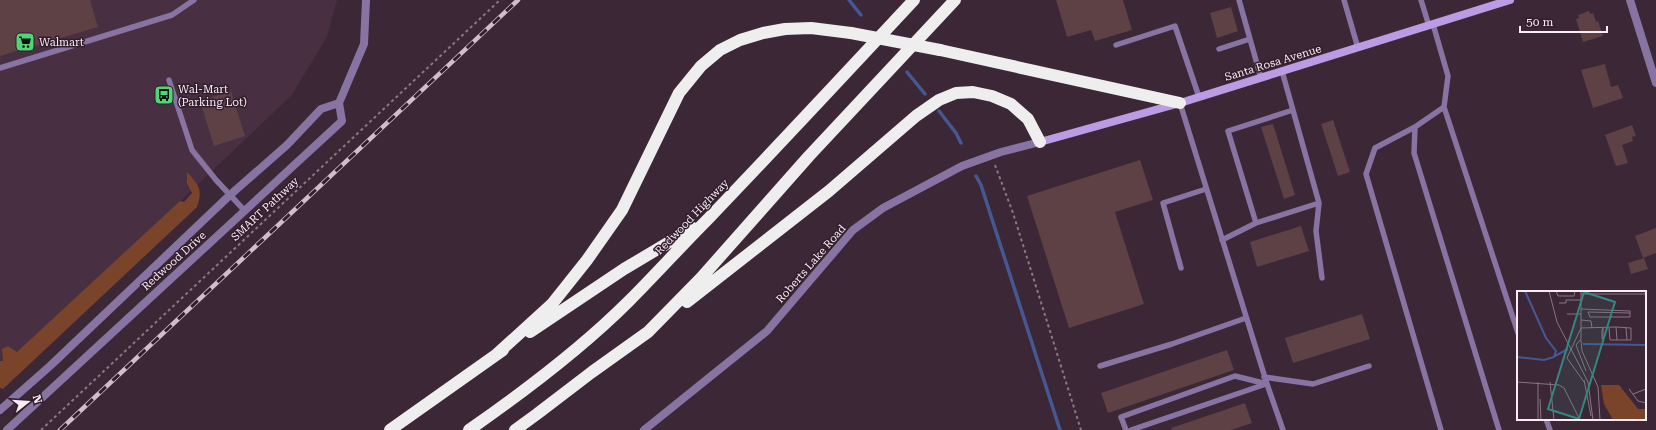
<svg xmlns="http://www.w3.org/2000/svg" width="1656" height="430" font-family="'Roboto Serif',serif">
	<style>
		.built { fill: #492f42 }
		.green { fill: #7a442a }
		.lines { fill: none; stroke-linecap: round; stroke-linejoin: round }
		.stream { stroke: #455894; stroke-width: 3.5 }
		.building { fill: #5d4144 }
		.path { stroke: #8a7884; stroke-width: 2; stroke-dasharray: 3 3; stroke-linecap: butt }
		.service { stroke: #8774a2; stroke-width: 5.5 }
		.minor { stroke: #8774a2; stroke-width: 8 }
		.tertiary { stroke: #8774a2; stroke-width: 8 }
		.secondary { stroke: #ba9be4; stroke-width: 8 }
		.motorway { stroke: #eee; stroke-width: 12 }
		.rail-casing { stroke: #cfbfca; stroke-width: 4.5 }
		.rail { stroke: #311d2c; stroke-width: 3; stroke-dasharray: 9; stroke-linecap: butt }
		.motorway-bridge { stroke: #eee; stroke-width: 12 }
		.labels { text-anchor: middle; dominant-baseline: central; stroke-width: 3; stroke-linejoin: round; paint-order: stroke }
		.poi-label { font-size: 11px; fill: #faecf5; stroke: #311d2c; text-anchor: start }
		.street-label { font-size: 11px; fill: #faecf5; stroke: #311d2c }
		.inset-river { fill: none; stroke: #455894; stroke-width: 2 }
		.inset-road { fill: none; stroke: #887682; stroke-width: 1 }
		.view { fill: #328882; fill-opacity: 0.15; stroke: #328882; stroke-width: 2 }
		.inset-edge { fill: none; stroke: #faecf5; stroke-width: 2 }
	</style>
	<rect width="100%" height="100%" fill="#3c2736"/>
	<path class="built" d="M0 0H337L327 37 291 96 0 372Z"/>
	<path class="green" d="M187 172C199 186 203 188 197 207L3 389 0 388V361H3L2 349 8 346 17 352 180 201 184 202 192 193 187 183Z"/>
	<g class="lines">
		<path class="stream" d="M849 0 861 15
			M907 72 925 94
			M939 111 956 133 961 143
			M976 176 981 185 1060 430"/>
	</g>
	<path class="building" d="M0 0H90L98 27 0 56Z
		M1056 0H1123L1132 30 1095 41 1091 30 1067 37Z
		M1231 7 1238 31 1217 38 1210 13Z
		M1589 11 1590 14 1593 13 1596 22 1598 21 1603 36 1583 42 1576 19 1579 18 1578 15Z
		M1605 64 1611 87 1618 85 1623 98 1593 108 1581 70Z
		M231 91 245 136 214 146 200 101Z
		M1333 120 1350 172 1338 176 1321 124Z
		M1273 124 1295 195 1284 199 1261 127Z
		M1632 125 1636 136 1632 137 1633 141 1622 145 1628 163 1616 166 1605 135Z
		M1140 160 1153 200 1115 212 1144 304 1069 328 1027 196Z
		M1301 226 1309 251 1257 267 1250 242Z
		M1656 228V253L1643 258 1635 236Z
		M1644 258 1648 269 1631 274 1628 263Z
		M1362 314 1370 339 1293 363 1285 338Z
		M1227 350 1234 370 1108 413 1101 393Z
		M1245 403 1252 423 1231 430H1172L1171 428Z"/>
	<g class="lines">
		<path class="path" d="M995 165 1013 213 1081 430
			M41 430 500 0"/>
		<path class="service" d="M1239 0 1261 78
			M1344 0 1358 48
			M1421 0 1429 26
			M1433 24 1448 76 1444 107 1518 333
			M1116 45 1175 26 1199 97
			M1219 49 1250 39
			M0 68 172 15 194 0
			M169 80 192 150 216 180 245 211
			M1180 103 1267 384 1283 430
			M1415 127 1414 153 1499 430
			M1319 203 1316 231 1322 278
			M1256 223 1228 131 1293 110
			M1222 240 1256 223 1319 203 1282 71
			M1181 268 1163 203 1206 189
			M1100 366 1172 344 1246 318
			M1264 377 1313 384 1369 366
			M1546 419 1550 430
			M1126 430 1121 417 1235 376 1267 384
			M1131 430 1266 384
			M1441 430 1366 174 1375 148 1415 127 1444 107"/>
		<path class="minor" d="M1630 0 1656 83"/>
		<path class="tertiary" d="M0 410 50 366 230 195 287 145 321 109 339 103
			M7 430 342 121 339 103 364 44 366 0
			M644 430 767 331 853 230 883 208 962 166 1001 152 1040 142"/>
		<path class="secondary" d="M1040 142 1180 103 1510 0"/>
		<path class="motorway" d="M940 50 1180 103
			M687 302 829 191 916 116 939 100 956 93 973 92 992 96 1011 104 1028 119 1040 142
			M530 332 624 269 693 228
			M497 354 552 304 587 260 622 210 679 93 701 66 720 50 740 40 763 33 785 29 811 28 851 33
			M390 430 503 350
			M469 430C525 391 581 349 629 301 656 274 682 245 709 218 778 146 846 73 914 0
			M515 430 537 414 592 372 648 332 701 278 809 156 955 0"/>
		<defs>
			<path id="rail" d="M60 430 518 0"/>
		</defs>
		<use href="#rail" class="rail-casing"/>
		<use href="#rail" class="rail"/>
		<path class="motorway-bridge" d="M851 33 940 50"/>
	</g>
	<defs>
		<symbol id="supermarket-square" viewBox="-11 -11 22 22"><rect x="-9" y="-9" width="18" height="18" rx="4" fill="#4fd675" stroke="#311d2c"/><path d="M-6-5.5h2.5l.6 2H6L4.5 2H-2.5L-4.4-4H-6ZM-1.5 3.2a1.3 1.3 0 1 0 .1 0ZM3 3.2a1.3 1.3 0 1 0 .1 0Z" fill="#111"/></symbol>
		<symbol id="bus-square" viewBox="-11 -11 22 22"><rect x="-9" y="-9" width="18" height="18" rx="4" fill="#4fd675" stroke="#311d2c"/><path d="M-5-6H5V4H4V6H2V4H-2V6H-4V4H-5ZM-3.5-4V0h7V-4ZM-3.5 1.2v1.5H-2V1.2ZM2 1.2v1.5H3.5V1.2Z" fill="#111"/></symbol>
	</defs>
	<g fill-rule="evenodd">
		<use href="#supermarket-square" x="14" y="31" width="22" height="22"/>
		<use href="#bus-square" x="153" y="84" width="22" height="22"/>
	</g>
	<g class="labels">
		<g class="poi-label">
			<text x="39" y="42">Walmart</text>
			<text x="178" y="89">Wal-Mart<tspan x="178" dy="13">(Parking Lot)</tspan></text>
		</g>
		<g class="street-label">
			<text transform="translate(1273 63) rotate(-17)">Santa Rosa Avenue</text>
			<text transform="translate(265 209) rotate(-43)">SMART Pathway</text>
			<text transform="translate(692 217) rotate(-46)">Redwood Highway</text>
			<text transform="translate(174 261) rotate(-42)">Redwood Drive</text>
			<text transform="translate(811 264) rotate(-49)">Roberts Lake Road</text>
		</g>
	</g>
	<g transform="translate(1517 291)">
		<rect width="129" height="129" fill="#3c2736"/>
		<path d="M84 94H102L121 118H129V129H96L87 113Z" fill="#7a442a"/>
		<path class="inset-river" d="M66 53 129 54M38 65 51 58M0 66 27 69 37 66 39 60 29 47 8 0"/>
		<path class="inset-road" d="M32 0 40 31 71 91 76 129M39 0 41 5H57L58 0M64 3H129M42 12H49V9H64M64 18 113 20V22L71 21M71 21 73 26H113V22M50 23H64M64 29 74 30 75 37M99 36 100 49M64 37 99 36 114 37V49H93L92 37M64 37 50 67 67 91M86 37V48H85V39ZM109 37 110 49M64 48V0M64 48 59 54 69 80M64 49 65 60 81 96 83 129M67 89 74 125M0 91 42 94 47 97 63 129M21 91V129M33 91 37 129M112 98 121 110 129 112M116 103 129 98M23 108 24 129"/>
		<path class="view" d="M67 1 98 11 62 128 31 118Z"/>
		<rect width="129" height="129" class="inset-edge"/>
	</g>
	<g transform="translate(28 402) rotate(73)" stroke="#311d2c" stroke-width="3" paint-order="stroke">
	<path d="M0-3L7 15L0 10L-7 15Z" fill="#faecf5"/>
	<text y="-6" font-size="11" font-weight="bold" text-anchor="middle" fill="#faecf5">N</text>
	</g>
	<path d="M1520 26v6h87v-6" fill="none" stroke="#faecf5" stroke-width="2"/>
	<text x="1526" y="26" font-size="12" fill="#faecf5" stroke="#311d2c" stroke-width="3" paint-order="stroke">50 m</text>
</svg>
